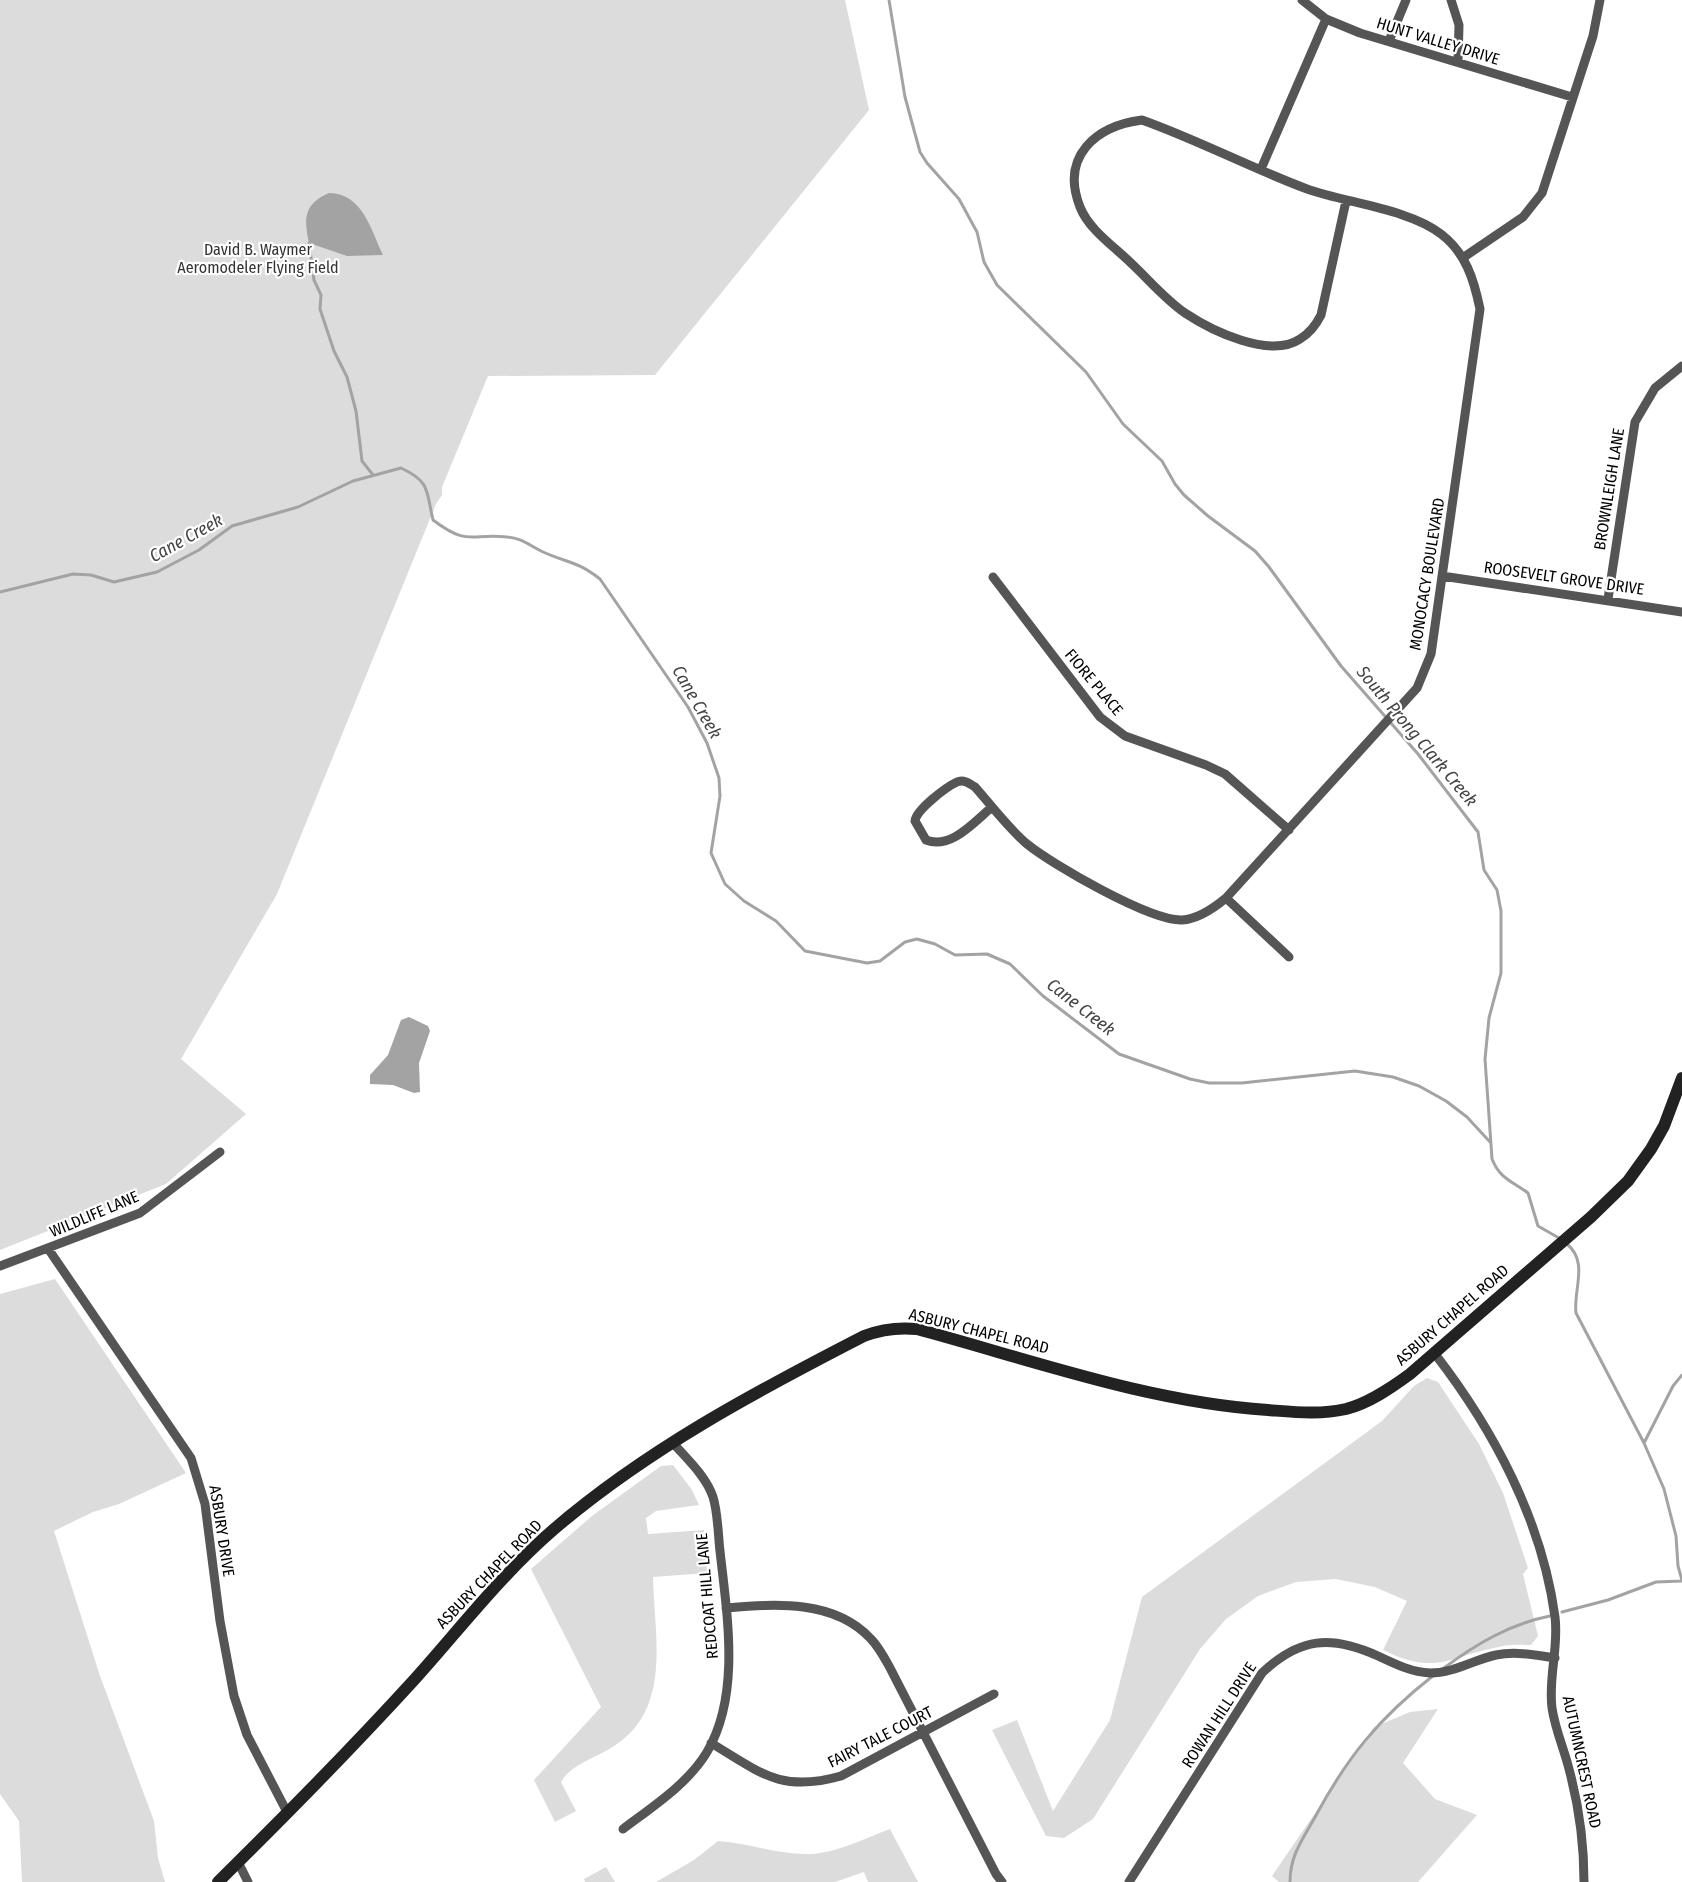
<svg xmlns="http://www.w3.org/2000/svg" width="1682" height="1882" font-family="'Fira Sans Condensed',sans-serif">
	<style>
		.green { fill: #dcdcdc }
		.water { fill: #a3a3a3 }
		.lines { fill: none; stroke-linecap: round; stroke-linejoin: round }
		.stream { stroke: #a3a3a3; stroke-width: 3 }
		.minor { stroke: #555; stroke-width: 9 }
		.secondary { stroke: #222; stroke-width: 12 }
		.labels { text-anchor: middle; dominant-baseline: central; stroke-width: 4.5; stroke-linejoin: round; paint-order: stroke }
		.street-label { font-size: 16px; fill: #000; stroke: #fff }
		.park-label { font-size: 16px; fill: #333; stroke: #fff }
		.water-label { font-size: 18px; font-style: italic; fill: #444; stroke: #fff }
	</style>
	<rect width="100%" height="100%" fill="#fff"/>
	<path class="green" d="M0 0H845L869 110 655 375 488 376 442 487V495L436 504 277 894 181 1059 246 1114 166 1184 0 1250Z
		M55 1279 186 1473 119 1504 93 1512 54 1531 100 1676 154 1821 158 1858 165 1882H22L19 1821 0 1794V1294Z
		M1427 1378 1438 1382 1479 1444 1503 1493 1528 1568 1523 1574 1538 1636 1531 1645C1521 1645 1509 1644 1499 1647 1447 1657 1437 1676 1383 1650L1407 1601 1375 1587 1336 1579 1296 1582 1258 1596 1226 1619 1200 1649 1093 1819 1064 1838 1046 1836 992 1730 1017 1720 1053 1811 1110 1720 1142 1597 1382 1421 1414 1386Z
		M673 1465 692 1490 699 1505 656 1511 646 1518 648 1534 704 1530 707 1573 653 1577C654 1634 672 1706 617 1744 599 1757 572 1763 561 1782L576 1811 555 1822 534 1780 601 1707 531 1569 592 1516 661 1466Z
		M1438 1709 1403 1763 1435 1799 1477 1815 1418 1882H1279L1272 1876 1374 1727 1410 1712Z
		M890 1829 918 1882H868L864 1872 835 1882H656L694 1860 718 1841C749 1843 779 1855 810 1854 837 1853 866 1838 890 1829Z
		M606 1867 615 1882H585L584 1879Z"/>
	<path class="water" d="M329 193C363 194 370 228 383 255L347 256 309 243C304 220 303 204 329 193Z
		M409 1017 428 1026 430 1031 419 1063 420 1092 414 1093 393 1085 370 1084V1075L388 1055 401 1020Z"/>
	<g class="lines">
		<path class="stream" d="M889 0 905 97 920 152 927 163 959 199 977 232 984 262 997 285 1086 372 1123 424 1162 461 1175 484 1184 495 1208 516 1255 551 1269 567 1341 666 1418 754 1478 832 1484 870 1497 890 1501 911V973L1489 1018 1485 1059 1492 1159C1500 1179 1512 1181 1528 1193L1538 1226 1559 1238
			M313 241 309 243 314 280 321 295 320 309 334 351 347 377 356 411 362 461 373 475
			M0 592 73 574 91 575 114 582 157 572 199 550 232 526 298 507 353 481 401 468C431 482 426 491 433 520 469 547 470 533 507 537 521 538 529 545 541 551 566 563 576 560 600 579L688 707 707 743 719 778 720 796 711 853 725 884 744 901 776 921 805 951 867 963 880 961 905 942 917 939 935 944 955 955 987 954 1010 964 1043 996 1119 1054 1190 1079 1209 1083H1242L1355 1071 1393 1077 1419 1086 1446 1101 1467 1117 1490 1142
			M1567 1244C1589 1262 1573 1290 1576 1313L1644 1443 1664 1489 1676 1536 1678 1566 1682 1580
			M1644 1443 1673 1386 1682 1375
			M1562 1612 1608 1600 1656 1582 1682 1581
			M1444 1668C1476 1644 1510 1624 1550 1616
			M1290 1882C1290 1856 1302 1840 1314 1819 1347 1757 1379 1718 1434 1675"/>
		<path class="minor" d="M1302 0 1326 19 1360 33 1572 97
			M1451 0 1459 25 1458 62
			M1389 41 1406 0
			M1261 169 1326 19
			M1464 257 1523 217 1542 193 1593 36 1600 0
			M1442 576 1682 612
			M993 577 1100 717 1125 736 1206 765 1225 774 1289 830
			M1608 599 1635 422 1655 388 1682 366
			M992 807C975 821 951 850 926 840L915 821C916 810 946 787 957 782 963 779 969 783 975 787 992 806 1008 828 1027 844 1053 865 1150 921 1182 920 1198 919 1214 908 1226 898L1417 688 1431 654 1480 309C1474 280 1466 253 1441 234 1409 209 1347 203 1307 189 1251 168 1198 140 1142 120 1096 126 1060 156 1080 207 1089 230 1115 247 1132 264 1149 280 1166 300 1185 313 1212 331 1270 359 1300 339 1310 333 1316 325 1321 315L1346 201
			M1226 898 1289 957
			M49 1250 191 1458 205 1504 220 1621 234 1696 247 1735 287 1812
			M0 1266 140 1213 220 1152
			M1435 1354C1493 1429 1542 1520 1555 1617 1559 1647 1548 1678 1552 1708 1555 1729 1564 1749 1569 1769 1579 1806 1584 1844 1584 1882
			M726 1608C775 1604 834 1599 871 1639 878 1646 884 1657 889 1666L996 1874 1002 1882
			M711 1743C761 1773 781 1793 841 1776L994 1694
			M623 1829C652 1807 688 1784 707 1752 741 1694 727 1615 720 1551 718 1534 718 1513 713 1497 706 1476 687 1459 673 1443
			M238 1862 248 1882
			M1129 1882 1262 1673C1300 1637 1331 1635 1378 1656 1395 1664 1411 1672 1430 1673 1454 1673 1473 1660 1496 1655 1515 1651 1536 1655 1555 1658"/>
		<path class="secondary" d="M218 1882C285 1816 351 1749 414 1680 459 1630 501 1575 553 1530 646 1450 755 1392 864 1336 882 1329 897 1327 917 1329 1032 1360 1148 1402 1268 1410 1294 1412 1320 1415 1346 1409 1369 1403 1391 1388 1410 1374L1591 1217 1628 1181 1651 1149 1664 1126 1682 1078"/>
	</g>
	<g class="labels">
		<g class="street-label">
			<text transform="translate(1438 41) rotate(17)">HUNT VALLEY DRIVE</text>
			<text transform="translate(1609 489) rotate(-81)">BROWNLEIGH LANE</text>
			<text transform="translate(1427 574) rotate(-81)">MONOCACY BOULEVARD</text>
			<text transform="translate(1564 578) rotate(8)">ROOSEVELT GROVE DRIVE</text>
			<text transform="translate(1094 682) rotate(50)">FIORE PLACE</text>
			<text transform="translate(94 1214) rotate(-23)">WILDLIFE LANE</text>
			<text transform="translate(1452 1315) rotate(-41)">ASBURY CHAPEL ROAD</text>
			<text transform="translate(979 1331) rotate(14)">ASBURY CHAPEL ROAD</text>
			<text transform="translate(222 1531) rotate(81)">ASBURY DRIVE</text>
			<text transform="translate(489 1574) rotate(-46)">ASBURY CHAPEL ROAD</text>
			<text transform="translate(707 1596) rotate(-95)">REDCOAT HILL LANE</text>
			<text transform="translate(1219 1715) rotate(-57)">ROWAN HILL DRIVE</text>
			<text transform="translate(880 1737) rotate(-27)">FAIRY TALE COURT</text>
			<text transform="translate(1582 1762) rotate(78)">AUTUMNCREST ROAD</text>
		</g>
		<g class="park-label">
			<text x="258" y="249">David B. Waymer<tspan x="258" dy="18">Aeromodeler Flying Field</tspan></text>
		</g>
		<g class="water-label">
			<text transform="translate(186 538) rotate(-29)">Cane Creek</text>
			<text transform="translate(697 702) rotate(60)">Cane Creek</text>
			<text transform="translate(1417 736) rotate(50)">South Prong Clark Creek</text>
			<text transform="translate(1081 1007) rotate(38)">Cane Creek</text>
		</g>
	</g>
</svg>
